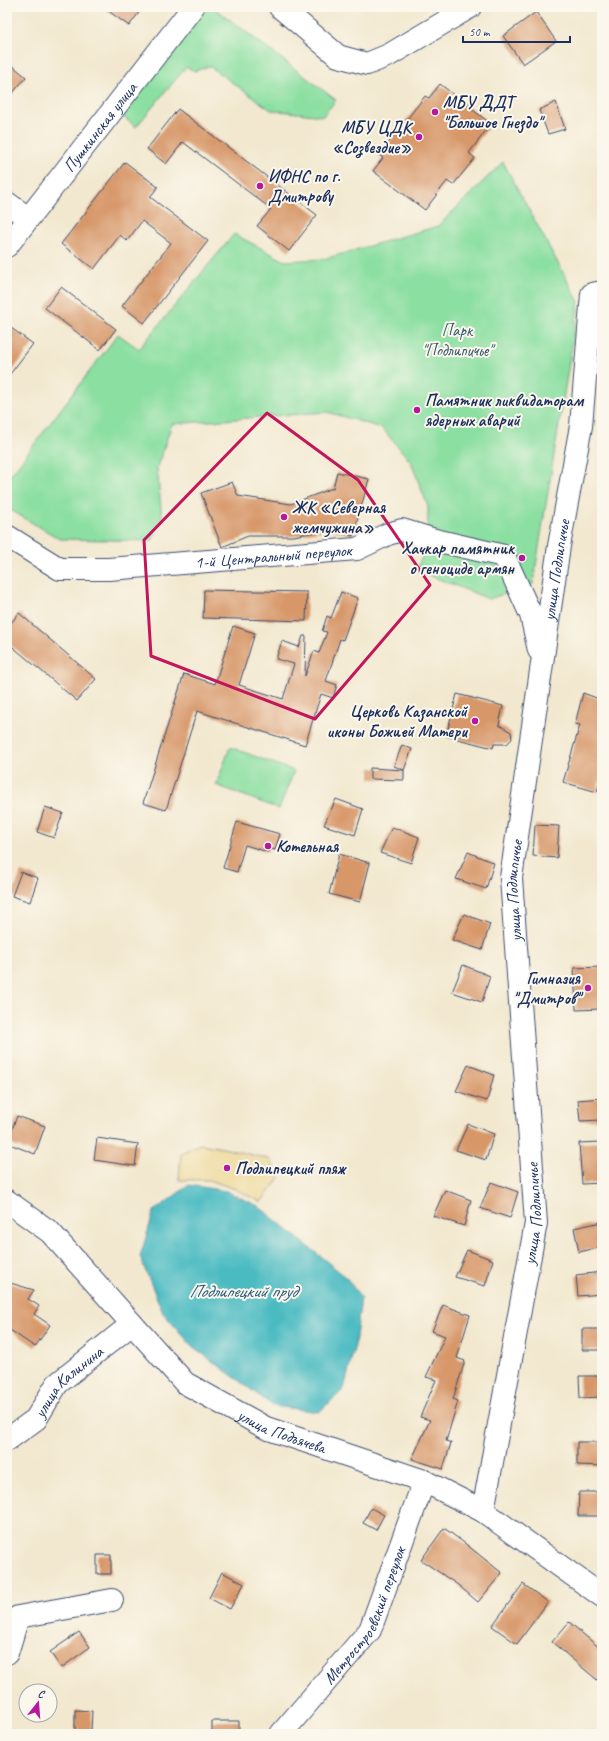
<svg xmlns="http://www.w3.org/2000/svg" width="609" height="1741" font-family="Caveat,sans-serif">
	<style>
		.green { fill: #8bdfa1; stroke: #538780 }
		.sand { fill: #eeda9e; stroke: #84847e }
		.water { fill: #4cbbc2; stroke: #347590 }
		.building { fill: #d79769 }
		.lines { fill: none; stroke-linecap: round; stroke-linejoin: round }
		.minor-casing { stroke: #3b4b6f; stroke-width: 24 }
		.major-casing { stroke: #3b4b6f; stroke-width: 24 }
		.minor { stroke: #fff; stroke-width: 22 }
		.major { stroke: #fff; stroke-width: 22 }
		.marked { fill: none; stroke: #c2185b; stroke-width: 3; stroke-linejoin: round }
		.poi-dot { fill: #b5179e; stroke: #fbf7ec; stroke-width: 1.5 }
		.labels { text-anchor: middle; dominant-baseline: central; stroke-width: 4; stroke-linejoin: round; paint-order: stroke }
		.poi-label { font-size: 17px; font-weight: bold; fill: #1b2f5e; stroke: #fbf7ec; text-anchor: start }
		.street-label { font-size: 17px; fill: #1b2f5e; stroke: #fbf7ec }
		.park-label { font-size: 17px; fill: #375b6f; stroke: #fbf7ec }
		.water-label { font-size: 18px; font-style: italic; fill: #2a597c; stroke: #fbf7ec }
	</style>
	<rect width="100%" height="100%" fill="#fbf7ec"/>
	<filter id="ink" filterUnits="userSpaceOnUse"><feTurbulence type="fractalNoise" baseFrequency=".025" numOctaves="2"/><feDisplacementMap in="SourceGraphic" scale="8" xChannelSelector="R" yChannelSelector="G"/><feConvolveMatrix kernelMatrix="1 2 1 2 8 2 1 2 1" color-interpolation-filters="sRGB"/></filter>
	<filter id="wash" filterUnits="userSpaceOnUse"><feTurbulence type="fractalNoise" baseFrequency=".012" numOctaves="4" result="noise"/><feDisplacementMap in="SourceGraphic" scale="16" xChannelSelector="R" yChannelSelector="G"/><feGaussianBlur stdDeviation="0.9" result="paint"/><feColorMatrix in="noise" values="0 0 0 0 0 0 0 0 0 0 0 0 0 0 0 0 0 1.4 0 .05"/><feComposite in="paint" operator="in"/></filter>
	<g filter="url(#wash)">
		<rect width="100%" height="100%" fill="#f2e8cf"/>
		<path class="green" d="M206 7H213L336 100 323 116 271 110 209 66 195 71 186 67 136 127 120 114Z
			M503 162 579 302 533 584 489 599 416 570 427 546 428 507 411 462 382 428 327 412 172 424 157 467 162 518 152 541 60 539 7 508V480L118 334 139 349 234 234 285 261 324 259 438 226Z
			M230 747 294 771 279 809 216 785Z"/>
		<path class="sand" d="M200 1144 223 1148 269 1159 280 1177 261 1202 235 1189 209 1180H179L181 1153Z"/>
		<path class="water" d="M189 1185 226 1191 258 1206 346 1277 361 1298 355 1345 344 1389 319 1412 273 1406 192 1346 163 1313 140 1257 154 1211Z"/>
		<g id="blocks">
			<path class="building" d="M103 7H143L129 26Z
				M536 12 556 41 523 64 503 36Z
				M7 61 26 77 7 100Z
				M440 84 491 124 469 153 475 158 453 185 447 181 425 210 373 171 383 158 379 155 425 96 429 98Z
				M556 102 565 129 548 134 539 110Z
				M178 109 317 215 289 251 257 226 271 209 183 142 166 164 147 149Z
				M125 162 158 187 150 197 208 241 144 323 122 306 171 243 142 221 127 241 120 235 94 269 61 244Z
				M61 287 116 329 100 350 45 308Z
				M7 325 33 344 7 378Z
				M337 472 369 479 353 536 328 529 294 536H248L222 547 201 493 232 482 238 496 291 504 333 488Z
				M204 590 307 592 306 621 203 618Z
				M341 592 358 598 343 640 340 639 326 681 337 685 333 698 321 694 305 745 197 711 166 810 143 803 184 674 215 684 233 626 255 633 239 685 283 699 294 664 276 659 282 641 299 647 303 636H306L305 676 314 651 319 653 327 632 322 631 327 616 331 618Z
				M19 613 96 679 77 701 7 642V628Z
				M583 693 602 700V774L597 792 563 782 580 725 575 724Z
				M457 694 503 706 499 725 511 732 512 739 507 744H494L493 748 446 736Z
				M402 745 412 749 404 770V780L370 779V768L404 770 394 766Z
				M336 799 363 809 355 835 324 825Z
				M45 807 63 813 54 838 37 832Z
				M237 822 280 834 275 850 269 848 268 852 245 845 237 872 223 868Z
				M535 825 559 826 557 858 533 856Z
				M392 827 419 837 411 863 380 853Z
				M468 852 494 863 486 889 456 879Z
				M339 854 370 863 360 902 329 894Z
				M21 872 38 878 30 902 12 896Z
				M464 914 490 924 482 950 452 940Z
				M463 965 490 976 482 1002 452 992Z
				M602 967V1009L576 1010 574 968Z
				M468 1065 494 1075 487 1101 456 1091Z
				M602 1098V1120L580 1121 578 1100Z
				M17 1116 45 1126 35 1154 7 1143Z
				M468 1124 494 1134 486 1160 456 1150Z
				M97 1138 138 1144 135 1166 94 1160Z
				M602 1142V1183L582 1184 579 1143Z
				M491 1182 518 1192 510 1218 480 1208Z
				M445 1190 471 1200 464 1226 433 1216Z
				M602 1222V1247L579 1252 574 1228Z
				M467 1250 493 1260 485 1286 455 1277Z
				M602 1272V1294L578 1296 576 1275Z
				M7 1282 34 1290 28 1299 39 1306 34 1314 50 1325 35 1347 7 1328Z
				M443 1305 470 1315 457 1358 465 1361 453 1399 458 1401 446 1441 451 1443 443 1469 412 1459 430 1420 420 1417 436 1380 426 1377 445 1336 432 1331Z
				M582 1329H602V1350H582Z
				M579 1376H602V1397L580 1398Z
				M577 1442H602V1466L577 1465Z
				M579 1492H602V1516H578Z
				M371 1508 384 1515 376 1530 363 1523Z
				M444 1528 467 1545 502 1573 478 1602 458 1585 421 1560Z
				M97 1555H111V1574H97Z
				M222 1572 244 1584 230 1609 209 1598Z
				M523 1584 548 1602 517 1644 492 1626Z
				M569 1622 602 1650V1684L552 1642Z
				M79 1632 90 1647 61 1668 50 1652Z
				M75 1710 92 1711 91 1731H75Z
				M212 1721H239V1734H212Z"/>
		</g>
	</g>
	<g filter="url(#ink)">
		<use href="#blocks" fill-opacity="0" stroke="#3b4b6f" stroke-width="1"/>
		<g class="lines">
			<defs>
				<g id="minor">
					<path d="M7 203 28 218"/>
					<path id="s1" d="M7 246 193 7"/>
					<path id="s2" d="M7 536 60 569H109L357 549 388 534 402 530 435 540 504 556 531 615 539 650"/>
					<path id="s3" d="M7 1440 36 1419 57 1384 132 1324"/>
					<path id="s4" d="M483 1511 536 1223 511 878 559 546 581 426 592 294 602 292"/>
					<path d="M7 1653 18 1617 112 1600"/>
					<path id="s5" d="M281 1734 370 1630 424 1481"/>
				</g>
				<g id="major">
					<path d="M280 7 338 56 367 64 389 55 470 7"/>
					<path id="s6" d="M7 1201 50 1232 185 1383 266 1428 424 1481 483 1511 602 1596"/>
				</g>
			</defs>
			<use href="#minor" class="minor-casing"/>
			<use href="#major" class="major-casing"/>
			<use href="#minor" class="minor"/>
			<use href="#major" class="major"/>
		</g>
	</g>
	<path class="marked" d="M267 413 358 480 430 585 315 719 151 656 144 540Z"/>
	<g class="poi-dot">
		<circle cx="435" cy="112" r="4"/>
		<circle cx="419" cy="137" r="4"/>
		<circle cx="260" cy="186" r="4"/>
		<circle cx="417" cy="410" r="4"/>
		<circle cx="284" cy="517" r="4"/>
		<circle cx="522" cy="558" r="4"/>
		<circle cx="475" cy="721" r="4"/>
		<circle cx="268" cy="846" r="4"/>
		<circle cx="588" cy="988" r="4"/>
		<circle cx="227" cy="1168" r="4"/>
	</g>
	<g class="labels">
		<g class="poi-label">
			<text x="443" y="102">МБУ ДДТ<tspan x="443" dy="20">"Большое Гнездо"</tspan></text>
			<text x="411" y="127" text-anchor="end">МБУ ЦДК<tspan x="411" dy="20">«Созвездие»</tspan></text>
			<text x="268" y="176">ИФНС по г.<tspan x="268" dy="20">Дмитрову</tspan></text>
			<text x="425" y="400">Памятник ликвидаторам<tspan x="425" dy="20">ядерных аварий</tspan></text>
			<text x="292" y="507">ЖК «Северная<tspan x="292" dy="20">жемчужина»</tspan></text>
			<text x="514" y="548" text-anchor="end">Хачкар памятник<tspan x="514" dy="20">о геноциде армян</tspan></text>
			<text x="467" y="711" text-anchor="end">Церковь Казанской<tspan x="467" dy="20">иконы Божией Матери</tspan></text>
			<text x="276" y="846">Котельная</text>
			<text x="580" y="978" text-anchor="end">Гимназия<tspan x="580" dy="20">"Дмитров"</tspan></text>
			<text x="235" y="1168">Подлипецкий пляж</text>
		</g>
		<g class="street-label">
			<text stroke="none"><textPath href="#s1" startOffset="151">Пушкинская улица</textPath></text>
			<text stroke="none"><textPath href="#s2" startOffset="276">1-й Центральный переулок</textPath></text>
			<text stroke="none"><textPath href="#s4" startOffset="950">улица Подлипичье</textPath></text>
			<text stroke="none"><textPath href="#s4" startOffset="626">улица Подлипичье</textPath></text>
			<text stroke="none"><textPath href="#s4" startOffset="302">улица Подлипичье</textPath></text>
			<text stroke="none"><textPath href="#s3" startOffset="86">улица Калинина</textPath></text>
			<text stroke="none"><textPath href="#s6" startOffset="364">улица Подъячева</textPath></text>
			<text stroke="none"><textPath href="#s5" startOffset="147">Метростроевский переулок</textPath></text>
		</g>
		<g class="park-label">
			<text x="457" y="330">Парк<tspan x="457" dy="20">"Подлипичье"</tspan></text>
		</g>
		<g class="water-label">
			<text x="243" y="1291">Подлипецкий пруд</text>
		</g>
	</g>
	<rect width="609" height="1741" fill="none" stroke="#fbf7ec" stroke-width="24"/>
	<g transform="translate(38 1703) rotate(17)"><circle r="19" fill="#fbf7ec" stroke="#a1a7b3"/>
	<path d="M0-3L7 15L0 10L-7 15Z" fill="#b5179e"/>
	<text y="-6" font-size="11" font-weight="bold" text-anchor="middle" fill="#1b2f5e">С</text>
	</g>
	<path d="M463 36v6h107v-6" fill="none" stroke="#1b2f5e" stroke-width="2"/>
	<text x="469" y="36" font-size="12" fill="#1b2f5e" stroke="#fbf7ec" stroke-width="3" paint-order="stroke">50 m</text>
</svg>
